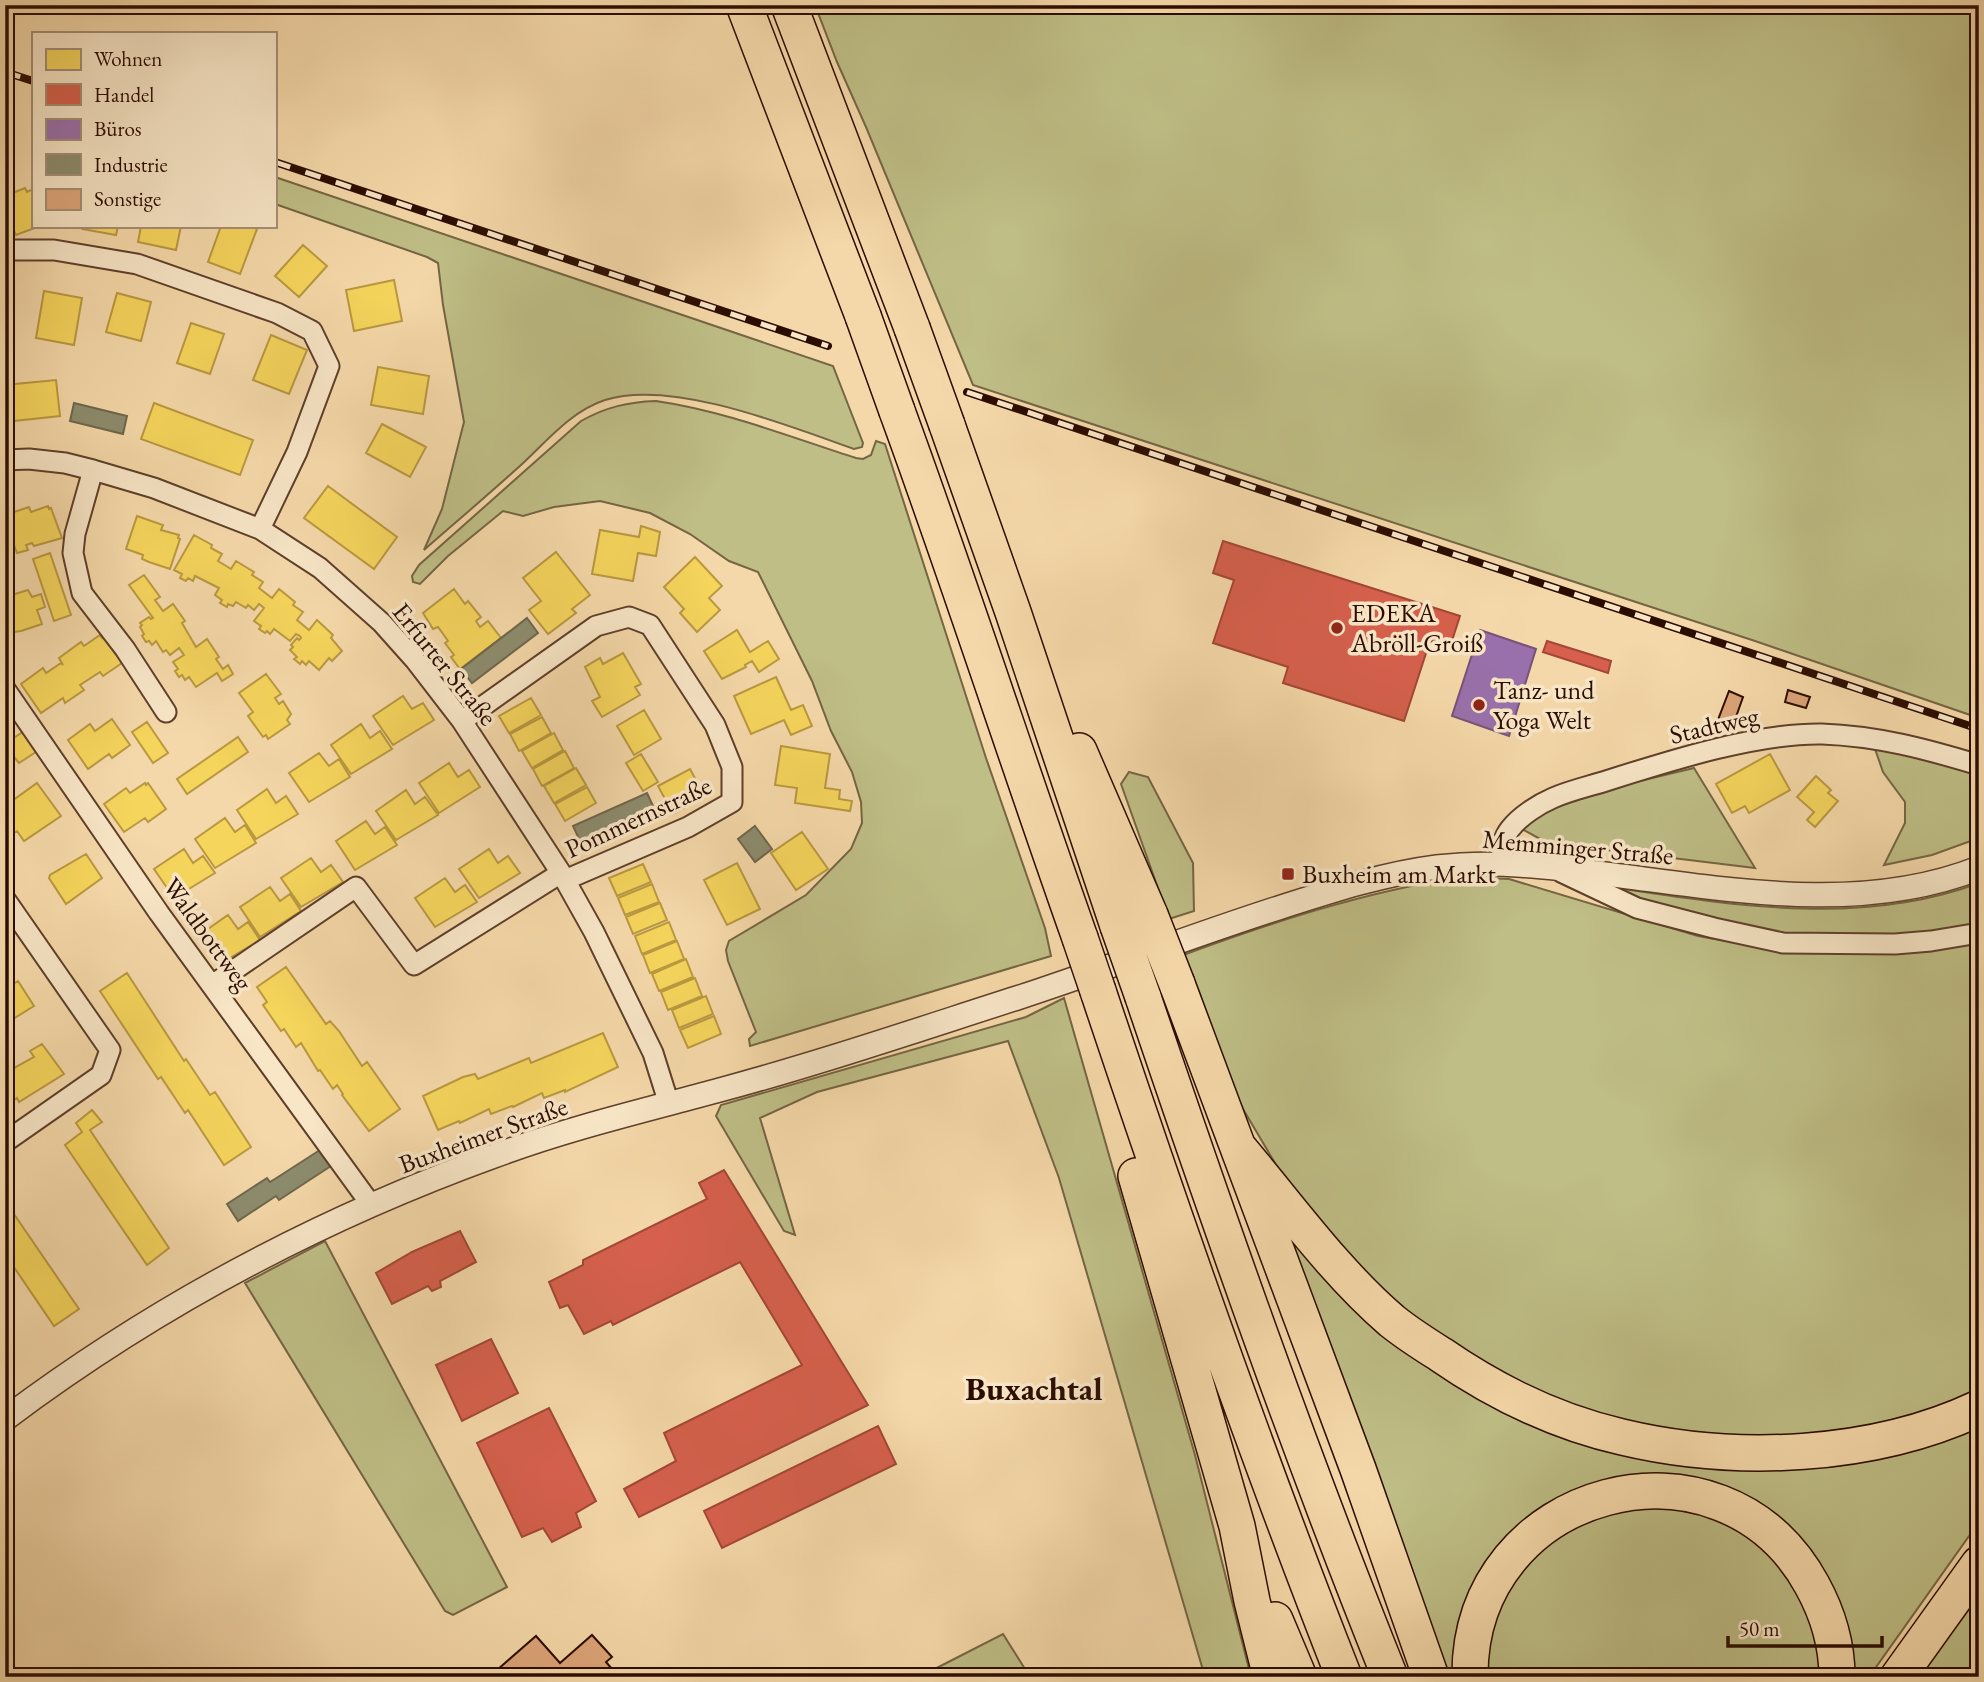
<svg xmlns="http://www.w3.org/2000/svg" width="1984" height="1682" font-family="'EB Garamond',serif">
	<style>
		.green { fill: #bfbe86; stroke: #756543; stroke-width: 2 }
		.homes { fill: #f6d55c; stroke: #b99940; stroke-width: 2 }
		.shops { fill: #d6604d; stroke: #a34736; stroke-width: 2 }
		.offices { fill: #9970ab; stroke: #785278; stroke-width: 2 }
		.industry { fill: #8c8c6e; stroke: #6f664d; stroke-width: 2 }
		.building { fill: #dda579; stroke: #2b0c00; stroke-width: 2 }
		.lines { fill: none; stroke-linecap: round; stroke-linejoin: round }
		.minor-casing { stroke: #5e3f2a; stroke-width: 23 }
		.tertiary-casing { stroke: #5e3f2a; stroke-width: 26 }
		.motorway-casing { stroke: #2b0c00; stroke-width: 38 }
		.minor { stroke: #f8e6c7; stroke-width: 19 }
		.tertiary { stroke: #f8e6c7; stroke-width: 23 }
		.motorway { stroke: #f5d8a9; stroke-width: 35 }
		.rail-casing { stroke: #2b0c00; stroke-width: 8 }
		.rail { stroke: #f8e6c7; stroke-width: 5; stroke-dasharray: 16; stroke-linecap: butt }
		.motorway-bridge-casing { stroke: #2b0c00; stroke-width: 38; stroke-linecap: butt }
		.motorway-bridge { stroke: #f5d8a9; stroke-width: 35 }
		.poi-dot { fill: #8f2418; stroke: #f8e6c7; stroke-width: 2.5 }
		.labels { text-anchor: middle; dominant-baseline: central; stroke-width: 7; stroke-linejoin: round; paint-order: stroke }
		.poi-label { font-size: 26px; fill: #2b0c00; stroke: #f8e6c7; text-anchor: start }
		.street-label { font-size: 26px; fill: #2b0c00; stroke: #f8e6c7 }
		.district-label { font-size: 33px; font-weight: bold; fill: #2b0c00; stroke: #f8e6c7 }
	</style>
	<rect width="100%" height="100%" fill="#f5d8a9"/>
	<filter id="stains"><feTurbulence type="fractalNoise" baseFrequency=".00286" numOctaves="4"/><feColorMatrix values="0 0 0 0 .2 0 0 0 0 .09 0 0 0 0 .02 0 0 0 .5 -.17"/></filter>
	<radialGradient id="worn" r=".72"><stop offset=".6" stop-color="#630" stop-opacity="0"/><stop offset="1" stop-color="#630" stop-opacity=".3"/></radialGradient>
	<path class="green" d="M815 5H1979V718L1755 641 973 385 866 127 837 62Z
		M275 177 833 366 863 443 862 447 854 449C789 426 673 379 605 400 571 411 546 442 521 465 489 494 456 522 424 550L442 509 464 422 443 305 438 263 427 257 275 204Z
		M656 401C725 411 790 437 856 458L863 459 871 455 876 441 885 444 986 758 1045 928 1051 956 750 1046 749 1039 756 1032 728 961 726 950 729 941 806 895 851 849 862 823 861 802 852 772 831 731 812 681 758 572 729 561 690 534 650 513 600 501 554 507 523 516 503 511 448 556 420 584 413 582 412 576 419 565 581 421C606 407 628 402 656 401Z
		M1874 746 1979 774V838L1932 855 1884 865 1905 823V802L1883 772Z
		M1694 768 1755 868 1565 845 1542 840 1522 829 1550 808 1619 786Z
		M1129 772 1148 777 1193 863 1194 911 1169 919 1121 784Z
		M1461 877 1509 879 1698 936 1785 951 1979 942V1395L1940 1409 1840 1434 1698 1437 1593 1416 1498 1376 1385 1297 1285 1180 1243 1109 1216 1050 1178 957C1270 923 1363 892 1461 877Z
		M1979 883V923C1898 940 1811 942 1730 924 1687 915 1645 901 1603 886 1726 904 1858 928 1979 883Z
		M1064 998 1195 1455 1251 1677H1205L1059 1178 1008 1041 817 1092 760 1118 795 1235 784 1231 716 1116 721 1105 1026 1017Z
		M1284 1217 1350 1298 1652 1456 1979 1420V1522L1869 1677H1851L1826 1578 1806 1546 1788 1528 1757 1506 1565 1497 1455 1677H1448L1357 1440Z
		M325 1241 507 1587 453 1615 445 1611 245 1283Z
		M1620 1507 1698 1510 1763 1544 1805 1595 1824 1677H1482L1497 1603 1547 1539Z
		M1979 1584V1677H1914Z
		M1003 1634 1030 1677H919Z"/>
	<path class="homes" d="M25 188 27 192 33 189V226H40L16 235 11 225 5 227V196Z
		M82 226H118L116 235 82 229Z
		M141 226H181L176 250 138 242Z
		M221 226H248L257 229 240 274 208 262Z
		M303 245 327 266 299 297 275 276Z
		M394 280 402 321 354 331 346 290Z
		M44 291 82 298 74 345 36 338Z
		M117 293 151 302 141 341 106 332Z
		M5 294 11 338 5 339Z
		M191 323 224 334 210 374 177 363Z
		M271 335 307 350 289 394 253 380Z
		M378 367 429 376 423 414 371 405Z
		M56 380 60 416 5 422V385Z
		M154 403 253 440 240 475 141 439Z
		M382 424 426 447 410 477 366 453Z
		M328 486 397 537 374 569 304 518Z
		M48 506 49 509 51 508 62 538 34 546 32 543 26 545 28 550 17 553 5 522V515L29 507 31 512Z
		M137 516 163 525 161 530 179 535 178 538 180 539 170 569 149 562 142 559 143 555 126 549Z
		M641 526 660 532 656 556 638 553 633 581 592 574 600 530 639 537Z
		M194 535 212 545 211 548 222 554 218 561 231 569 236 561 254 572 252 575 263 582 259 588 272 598 279 589 295 602 293 605 303 612 297 620 309 630 317 620 333 635 331 638 342 651 332 661 329 658 319 670 309 661 306 665 302 661 300 664 294 659 297 657 290 650 293 647 291 645 297 638 299 640 301 638 300 636 296 634 290 641 274 629 270 634 267 631 265 633 259 629 261 626 254 621 264 608 259 604 254 610 248 605 246 608 236 602 233 606 228 604 227 607 220 603 222 600 215 595 219 588 195 576 193 581 188 578 186 581 180 578 182 574 174 570Z
		M556 552 590 595 572 609 576 613 548 634 529 610 541 601 523 578Z
		M50 553 71 615 54 621 33 559Z
		M695 557 722 586 709 598 720 610 697 632 680 613 684 609 664 587Z
		M144 575 160 597 155 600 163 611 173 604 185 621 182 623 196 647 207 639 219 657 216 659 223 669 228 665 233 674 222 681 217 673 196 687 189 677 185 680 182 675 179 677 175 671 178 669 173 662 184 655 179 648 170 655 166 650 163 652 156 641 152 645 149 641 146 642 142 636 144 634 140 627 142 625 140 623 149 617 151 619 153 618 129 585Z
		M454 589 465 604 468 601 481 617 476 621 480 627 488 621 501 638 460 669 451 657 454 655 445 643 448 641 438 627 433 629 423 613Z
		M28 590 32 597 41 594 45 607 37 610 42 624 21 631 14 632 13 628 5 631V594L9 593 12 601 14 600 12 595Z
		M737 630 750 652 768 641 779 659 759 672 752 661 745 665 746 667 722 679 704 651Z
		M100 635 102 638 103 637 122 663 103 676 100 672 80 685 84 690 65 703 63 698 41 713 21 684 43 668 46 673 61 663 63 665 59 658 81 642 84 646Z
		M623 653 641 684 635 687 640 695 602 717 592 701 600 697 585 667 600 658 603 664Z
		M266 674 281 694 275 698 279 704 283 701 291 714 287 720 290 724 268 739 266 735 263 737 248 716 253 712 239 693Z
		M776 677 791 710 803 705 812 726 791 735 784 720 751 734 734 696Z
		M403 696 412 709 423 703 434 720 393 745 373 716Z
		M531 698 541 715 509 733 499 716Z
		M644 710 661 739 634 755 617 726Z
		M542 717 551 733 519 751 510 734Z
		M112 719 130 745 112 758 109 754 88 769 68 740 90 724 95 731Z
		M147 722 168 753 153 763 132 732Z
		M361 724 370 738 380 731 392 749 351 774 331 745Z
		M27 729 39 750 19 763 9 751 5 755V744Z
		M554 733 563 750 532 768 522 751Z
		M238 737 248 752 187 794 177 779Z
		M781 746 830 754 825 788 840 790 839 799 852 801 850 811 795 803 797 788 775 785Z
		M565 751 574 768 542 786 533 769Z
		M319 753 329 766 339 759 350 777 309 802 289 773Z
		M641 754 658 782 643 791 626 763Z
		M1770 754 1790 790 1749 813 1745 806 1732 813 1716 784Z
		M449 763 458 777 469 770 480 787 439 813 419 783Z
		M576 768 586 785 554 803 544 786Z
		M690 769 705 797 673 814 658 786Z
		M1816 776 1831 790 1828 793 1838 801 1815 827 1807 820 1814 812 1797 797Z
		M37 783 61 816 24 841 17 831 5 839V806Z
		M145 783 146 785 148 783 166 809 148 822 145 818 124 832 104 804 126 788 130 793Z
		M587 787 596 803 565 821 555 804Z
		M267 789 276 803 286 796 298 814 256 839 237 810Z
		M406 790 415 804 425 797 438 815 396 840 376 811Z
		M225 818 235 832 245 825 256 843 215 868 195 839Z
		M366 821 375 834 385 827 397 845 355 870 336 841Z
		M802 832 828 869 796 890 771 853Z
		M184 849 193 863 203 856 215 873 174 898 154 869Z
		M489 849 498 863 508 856 520 873 479 898 459 869Z
		M86 854 102 878 66 904 49 878 50 875Z
		M311 858 321 872 331 865 343 882 301 907 281 878Z
		M737 863 760 909 727 925 704 880Z
		M643 864 651 882 617 896 609 878Z
		M445 878 455 892 465 885 477 902 435 927 415 898Z
		M652 884 659 902 625 915 618 898Z
		M270 887 280 901 290 894 301 911 260 937 240 907Z
		M660 903 667 920 633 934 626 917Z
		M228 915 238 929 248 922 260 940 218 965 198 936Z
		M669 922 676 940 642 954 635 936Z
		M677 941 684 959 650 973 643 955Z
		M686 959 693 977 659 991 652 974Z
		M286 967 326 1024 330 1021 339 1031 362 1066 367 1062 400 1109 369 1131 342 1095 343 1094 337 1085 333 1089 320 1070 318 1071 301 1043 296 1047 284 1029 281 1031 263 1005 267 1002 257 987Z
		M127 973 184 1061 186 1059 210 1095 215 1092 251 1147 224 1165 188 1110 185 1113 161 1077 158 1079 100 991Z
		M695 978 702 996 668 1010 661 992Z
		M18 981 34 1006 5 1024V989Z
		M706 996 713 1014 679 1028 672 1010Z
		M714 1016 721 1034 688 1048 680 1030Z
		M603 1033 618 1067 565 1092V1090L544 1098 542 1093 513 1107 512 1106 491 1114 489 1109 460 1123 459 1121 438 1130 423 1096 463 1077 475 1074 478 1079 529 1058 531 1063Z
		M42 1044 64 1074 19 1102 17 1098 5 1106V1073L34 1057 30 1051Z
		M92 1110 102 1122 90 1130 169 1248 147 1265 65 1145 82 1132 76 1123Z
		M5 1201 79 1309 54 1326 5 1254Z"/>
	<path class="shops" d="M1223 541 1460 616 1450 647 1430 641 1404 721 1283 683 1288 667 1213 643 1234 580 1213 573Z
		M1547 641 1611 661 1608 673 1543 652Z
		M724 1170 868 1405 639 1517 624 1489 676 1461 664 1433 802 1365 740 1262 613 1325 611 1321 584 1334 568 1305 560 1308 549 1282 583 1265V1260L707 1199 699 1183Z
		M460 1231 476 1262 440 1281 441 1287 432 1291 428 1286 392 1304 376 1273 412 1252Z
		M491 1339 518 1393 462 1421 436 1365Z
		M549 1408 596 1501 576 1513 581 1527 552 1542 543 1528 522 1537 477 1443Z
		M878 1426 896 1464 722 1548 704 1511Z"/>
	<path class="offices" d="M1480 630 1536 649 1509 736 1452 716Z"/>
	<path class="industry" d="M74 403 127 416 123 434 70 421Z
		M527 618 538 633 472 683 461 669Z
		M647 793 654 808 580 841 573 826Z
		M755 826 772 849 755 862 738 839Z
		M323 1148 334 1164 279 1200 276 1196 238 1221 227 1204 267 1178 270 1182 278 1177Z"/>
	<path class="building" d="M1788 690 1810 697 1806 708 1785 702Z
		M1729 691 1743 697 1731 731 1716 725Z
		M592 1635 612 1657 606 1662 619 1677H489L536 1636 560 1663Z"/>
	<g class="lines">
		<defs>
			<path id="minor" d="M5 250H54L137 264 277 313 312 331 329 366 297 452 260 529
				M5 460 29 459 65 463 93 470 154 488 260 529 320 568 382 623 415 660 462 721 561 873 594 932 653 1053 669 1104
				M93 470 75 534 73 553 82 593 125 649 166 712
				M5 689 159 913 372 1206
				M462 721 596 626 629 617 650 625 715 725 732 767V802L688 827 565 880
				M1501 864C1502 851 1502 839 1510 829 1520 816 1539 804 1553 798 1571 790 1591 786 1609 780 1672 760 1757 733 1822 734 1878 736 1926 749 1979 765
				M1561 872 1637 908 1714 928 1783 943 1895 944 1931 941 1979 933
				M5 899 110 1050 101 1075 5 1142
				M212 985 356 887 414 965 561 873"/>
			<path id="tertiary" d="M5 1419C153 1308 320 1219 494 1156 566 1129 642 1111 716 1091 817 1064 917 1030 1017 998 1103 970 1188 937 1275 909 1328 892 1382 874 1437 867 1493 860 1550 867 1605 874 1727 889 1860 915 1979 868"/>
			<path id="motorway" d="M744 5 863 316
				M789 5 912 328
				M897 411C961 586 1018 763 1080 938
				M947 425 1013 612 1118 926
				M1079 751 1150 915
				M1177 984 1358 1469 1431 1677
				M1098 991C1175 1222 1255 1451 1344 1677
				M1143 997C1220 1225 1300 1453 1390 1677
				M1238 1147C1288 1206 1334 1271 1392 1321 1407 1333 1424 1344 1440 1354 1495 1392 1556 1422 1622 1437 1735 1464 1873 1458 1979 1408
				M1136 1176 1237 1526 1252 1601 1271 1677
				M1275 1620 1299 1677
				M1470 1677C1468 1486 1722 1420 1812 1585 1828 1614 1837 1644 1837 1677
				M1898 1677 1979 1564"/>
		</defs>
		<use href="#minor" class="minor-casing"/>
		<use href="#tertiary" class="tertiary-casing"/>
		<use href="#motorway" class="motorway-casing"/>
		<use href="#minor" class="minor"/>
		<use href="#tertiary" class="tertiary"/>
		<use href="#motorway" class="motorway"/>
		<defs>
			<path id="rail" d="M5 72 33 81
				M275 162 828 346
				M967 392 1979 729"/>
		</defs>
		<use href="#rail" class="rail-casing"/>
		<use href="#rail" class="rail"/>
		<defs>
			<path id="motorway-bridge" d="M863 316 897 411
				M912 328 947 425
				M1150 915 1177 984
				M1118 926 1143 997
				M1080 938 1098 991"/>
		</defs>
		<use href="#motorway-bridge" class="motorway-bridge-casing"/>
		<use href="#motorway-bridge" class="motorway-bridge"/>
	</g>
	<g class="poi-dot">
		<circle cx="1337" cy="628" r="7"/>
		<circle cx="1479" cy="705" r="7"/>
		<rect x="1281" y="867" width="14" height="14" rx="3.5"/>
	</g>
	<g class="labels">
		<g class="poi-label">
			<text x="1351" y="613">EDEKA<tspan x="1351" dy="30">Abröll-Groiß</tspan></text>
			<text x="1493" y="690">Tanz- und<tspan x="1493" dy="30">Yoga Welt</tspan></text>
			<text x="1302" y="874">Buxheim am Markt</text>
		</g>
		<g class="street-label">
			<text transform="translate(445 664) rotate(51)">Erfurter Straße</text>
			<text transform="translate(1714 725) rotate(-13)">Stadtweg</text>
			<text transform="translate(638 817) rotate(-25)">Pommernstraße</text>
			<text transform="translate(1578 847) rotate(5)">Memminger Straße</text>
			<text transform="translate(208 934) rotate(54)">Waldbottweg</text>
			<text transform="translate(483 1135) rotate(-20)">Buxheimer Straße</text>
		</g>
		<g class="district-label">
			<text x="1034" y="1388">Buxachtal</text>
		</g>
	</g>
	<rect width="1984" height="1682" fill="none" stroke="#f5d8a9" stroke-width="28"/>
	<rect x="7" y="7" width="1970" height="1668" fill="none" stroke="#2b0c00" stroke-width="3.5"/>
	<rect x="14" y="14" width="1956" height="1654" fill="none" stroke="#2b0c00" stroke-width="2"/>
	<rect x="32" y="32" width="245" height="196" fill="#f8e6c7" stroke="#a68f77" stroke-width="2"/>
	<rect x="46" y="49" width="35" height="21" fill="#f6d55c" stroke="#a68f77" stroke-width="2"/>
	<text x="94" y="66" font-size="21" fill="#2b0c00">Wohnen</text>
	<rect x="46" y="84" width="35" height="21" fill="#d6604d" stroke="#a68f77" stroke-width="2"/>
	<text x="94" y="102" font-size="21" fill="#2b0c00">Handel</text>
	<rect x="46" y="119" width="35" height="21" fill="#9970ab" stroke="#a68f77" stroke-width="2"/>
	<text x="94" y="136" font-size="21" fill="#2b0c00">Büros</text>
	<rect x="46" y="154" width="35" height="21" fill="#8c8c6e" stroke="#a68f77" stroke-width="2"/>
	<text x="94" y="172" font-size="21" fill="#2b0c00">Industrie</text>
	<rect x="46" y="189" width="35" height="21" fill="#dda579" stroke="#a68f77" stroke-width="2"/>
	<text x="94" y="206" font-size="21" fill="#2b0c00">Sonstige</text>
	<path d="M1728 1636v10h154v-10" fill="none" stroke="#2b0c00" stroke-width="3.5"/>
	<text x="1739" y="1636" font-size="21" fill="#2b0c00" stroke="#f8e6c7" stroke-width="5" paint-order="stroke">50 m</text>
	<rect width="100%" height="100%" filter="url(#stains)"/>
	<rect width="100%" height="100%" fill="url(#worn)"/>
</svg>
